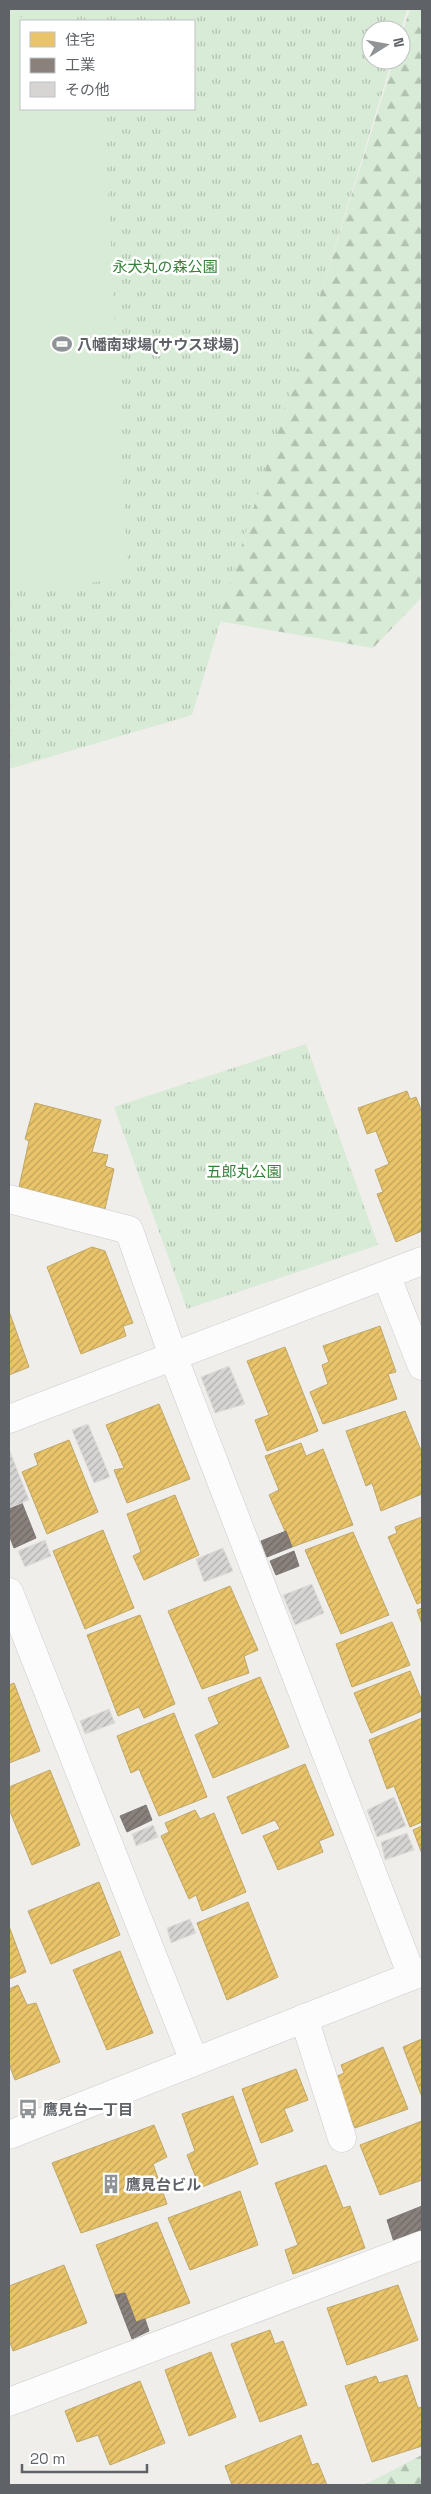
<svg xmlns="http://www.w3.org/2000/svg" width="431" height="2494" font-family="'Space Grotesk','Noto Sans JP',sans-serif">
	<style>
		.grass { fill: url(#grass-tufts); fill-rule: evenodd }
		.forest { fill: url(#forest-firs) }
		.garden { fill: #d8ebd6 }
		.homes { fill: url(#homes-hatch); stroke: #c0a769 }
		.industry { fill: url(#industry-hatch); stroke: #7d7876 }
		.building { fill: url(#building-hatch); stroke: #deddd9 }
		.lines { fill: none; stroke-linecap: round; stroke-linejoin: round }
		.minor-casing { stroke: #cbcccc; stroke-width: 29 }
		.tertiary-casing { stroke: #cbcccc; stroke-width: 29 }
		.minor { stroke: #fdfcfc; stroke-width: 28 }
		.tertiary { stroke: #fdfcfc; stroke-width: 28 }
		.labels { text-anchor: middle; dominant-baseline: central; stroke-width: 5; stroke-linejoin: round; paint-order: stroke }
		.park-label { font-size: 15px; fill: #348238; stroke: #fff }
		.poi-label { font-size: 15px; font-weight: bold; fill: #5f6368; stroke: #fff; text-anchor: start }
	</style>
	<defs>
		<pattern id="grass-tufts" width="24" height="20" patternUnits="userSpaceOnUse" patternTransform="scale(1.25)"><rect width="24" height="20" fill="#d8ebd6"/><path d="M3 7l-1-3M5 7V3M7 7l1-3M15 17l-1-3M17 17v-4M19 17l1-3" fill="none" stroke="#b2c2b1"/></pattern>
		<pattern id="forest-firs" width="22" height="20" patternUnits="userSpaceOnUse" patternTransform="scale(1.25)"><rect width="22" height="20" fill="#d8ebd6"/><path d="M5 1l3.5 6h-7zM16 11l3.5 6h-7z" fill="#b2c2b1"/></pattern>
		<pattern id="homes-hatch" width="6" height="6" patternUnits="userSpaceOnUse" patternTransform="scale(1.25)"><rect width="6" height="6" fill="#e9c46a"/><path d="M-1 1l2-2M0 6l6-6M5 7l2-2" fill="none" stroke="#c0a35b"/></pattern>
		<pattern id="industry-hatch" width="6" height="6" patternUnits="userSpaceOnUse" patternTransform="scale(1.25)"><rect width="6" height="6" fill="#8a817c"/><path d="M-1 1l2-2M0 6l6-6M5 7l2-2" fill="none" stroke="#6e6865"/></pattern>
		<pattern id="building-hatch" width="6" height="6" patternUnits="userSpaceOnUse" patternTransform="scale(1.25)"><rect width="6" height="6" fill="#d6d5d3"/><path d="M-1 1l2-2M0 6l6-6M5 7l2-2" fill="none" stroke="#b1b0af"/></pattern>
	</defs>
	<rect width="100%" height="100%" fill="#efeeea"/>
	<path class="grass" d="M9 9H407L401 30H371V60H392L192 715 9 769ZM21 21H194V109H21Z
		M306 1044 378 1245 187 1309 114 1107Z"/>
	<path class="forest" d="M410 9H422V597L373 648 218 621 394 60H401V37Z
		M422 2455V2485H364Z"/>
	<path class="garden" d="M53 14 69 21H21V109H104L128 579 9 590V18Z"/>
	<path class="homes" d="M407 1091 410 1099 416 1097 422 1112V1231L396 1242 377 1194 383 1192 375 1170 389 1164 376 1131 367 1134 358 1108Z
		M35 1103 101 1120 92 1152 108 1155 105 1166 114 1169 105 1209 19 1187 29 1141 25 1139Z
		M92 1247 105 1251 133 1323 123 1326 126 1336 81 1354 47 1267Z
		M9 1311 29 1367 9 1375Z
		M380 1326 396 1372 388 1374 397 1399 323 1424 310 1392 328 1384 322 1365 329 1362 323 1346Z
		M285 1347 318 1431 267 1451 255 1420 269 1415 247 1361Z
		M159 1404 190 1479 127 1503 114 1470 124 1468 106 1425Z
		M405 1411 422 1453V1494L381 1511 372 1483 366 1486 346 1431Z
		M69 1440 98 1512 47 1534 22 1472 38 1465 34 1454Z
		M301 1443 306 1456 323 1449 353 1525 292 1547 269 1495 279 1490 265 1456Z
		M175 1495 199 1555 144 1580 133 1556 141 1552 127 1514Z
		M422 1517V1602L417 1604 388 1537 397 1533 395 1527Z
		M103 1530 134 1608 85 1629 53 1551Z
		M353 1532 389 1615 341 1634 305 1550Z
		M230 1586 258 1650 244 1656 249 1673 202 1689 168 1611Z
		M422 1608V1624L417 1610Z
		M140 1615 175 1704 144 1718 139 1707 118 1716 87 1635Z
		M392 1622 410 1665 352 1687 336 1644Z
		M410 1671 422 1701V1711L371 1733 354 1693Z
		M260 1677 289 1747 213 1778 195 1735 219 1724 208 1698Z
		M14 1683 40 1751 9 1763V1685Z
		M174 1713 207 1797 159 1816 139 1769 131 1773 117 1736Z
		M422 1718V1822L410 1827 394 1786 387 1789 369 1740Z
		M305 1764 334 1835 319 1841 323 1852 278 1870 263 1836 280 1829 275 1820 242 1834 227 1797Z
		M50 1770 80 1845 32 1865 9 1809V1787Z
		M195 1810 200 1819 214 1813 246 1892 202 1911 196 1895 189 1899 161 1836 169 1832 165 1823Z
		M422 1826V1854L413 1830Z
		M99 1882 120 1935 51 1964 28 1911Z
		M248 1902 278 1977 227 2000 197 1923Z
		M9 1926 26 1972 9 1979Z
		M120 1951 153 2033 107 2050 73 1970Z
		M18 1985 27 2005 36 2003 60 2062 15 2080 9 2064V1989Z
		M422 2039V2097L403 2047Z
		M383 2047 408 2109 355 2128 333 2078 344 2073 341 2065Z
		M296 2069 308 2100 284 2109 293 2131 261 2143 242 2089Z
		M233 2096 258 2164 200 2188 187 2155 195 2151 182 2114Z
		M422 2121V2180L380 2195 360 2145Z
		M154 2125 167 2157 153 2164 167 2204 81 2233 52 2163Z
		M326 2165 343 2208 350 2206 365 2248 293 2274 285 2250 298 2245 275 2183Z
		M240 2191 258 2245 190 2270 168 2218Z
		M157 2222 190 2303 136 2322 125 2293 115 2295 96 2245Z
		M64 2265 87 2323 13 2351 9 2340V2286Z
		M398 2285 418 2340 347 2365 327 2308Z
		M270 2330 275 2344 283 2341 307 2405 260 2422 231 2344Z
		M211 2352 236 2417 189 2436 165 2370Z
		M407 2375 418 2408 422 2407V2446L372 2462 345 2386 376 2376 379 2383Z
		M140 2381 165 2443 110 2465 98 2435 77 2442 65 2411Z
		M301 2435 312 2465 318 2463 327 2485H232L225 2466Z"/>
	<path class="industry" d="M22 1503 36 1538 14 1548 9 1535V1508Z
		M286 1531 292 1547 267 1557 261 1541Z
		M294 1551 299 1566 276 1575 270 1561Z
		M146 1805 152 1820 127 1832 120 1816Z
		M422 2206V2231L394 2242 387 2220Z
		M125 2293 136 2322 145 2319 149 2331 132 2339 115 2295Z"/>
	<path class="building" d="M229 1366 245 1404 215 1413 201 1377Z
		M88 1424 110 1477 94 1483 72 1430Z
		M9 1449 29 1500 9 1508Z
		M45 1540 51 1556 25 1567 18 1551Z
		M223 1548 233 1571 204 1582 196 1559Z
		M312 1584 324 1613 295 1625 283 1595Z
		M109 1709 115 1723 85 1734 80 1721Z
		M394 1797 406 1826 377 1837 367 1810Z
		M153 1825 158 1837 136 1846 132 1834Z
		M407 1833 414 1850 385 1860 381 1842Z
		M190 1919 196 1933 171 1943 167 1928Z"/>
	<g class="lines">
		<defs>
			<path id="minor" d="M9 1199 129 1230 173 1356 412 1976
				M386 1275 422 1366
				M9 1592 194 2061
				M304 2018 342 2138
				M9 2402 422 2245"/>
			<path id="tertiary" d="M9 1419 422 1261
				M9 2135 422 1972"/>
		</defs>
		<use href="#minor" class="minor-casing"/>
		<use href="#tertiary" class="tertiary-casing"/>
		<use href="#minor" class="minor"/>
		<use href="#tertiary" class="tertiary"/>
	</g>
	<defs>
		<symbol id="stadium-bare" viewBox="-9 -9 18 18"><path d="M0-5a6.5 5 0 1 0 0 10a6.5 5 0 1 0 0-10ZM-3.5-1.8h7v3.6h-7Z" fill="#919496" stroke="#fff" stroke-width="2.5" paint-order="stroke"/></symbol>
		<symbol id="bus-bare" viewBox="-9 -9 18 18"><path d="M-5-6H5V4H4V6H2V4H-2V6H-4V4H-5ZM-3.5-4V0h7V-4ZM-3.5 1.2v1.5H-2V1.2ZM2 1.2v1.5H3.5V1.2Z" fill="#919496" stroke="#fff" stroke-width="2.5" paint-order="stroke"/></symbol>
		<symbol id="building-bare" viewBox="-9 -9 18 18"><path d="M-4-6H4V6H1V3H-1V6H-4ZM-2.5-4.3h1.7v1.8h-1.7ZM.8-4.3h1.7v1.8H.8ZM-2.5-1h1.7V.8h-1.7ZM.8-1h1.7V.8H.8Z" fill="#919496" stroke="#fff" stroke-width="2.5" paint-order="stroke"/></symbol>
	</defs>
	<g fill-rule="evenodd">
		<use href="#stadium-bare" x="48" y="330" width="28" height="28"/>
		<use href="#bus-bare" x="14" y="2095" width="28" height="28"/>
		<use href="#building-bare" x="97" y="2170" width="28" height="28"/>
	</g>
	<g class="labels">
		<g class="park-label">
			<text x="165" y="266">永犬丸の森公園</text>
			<text x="244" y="1171">五郎丸公園</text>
		</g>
		<g class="poi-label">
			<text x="77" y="344">八幡南球場(サウス球場)</text>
			<text x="43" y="2109">鷹見台一丁目</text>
			<text x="126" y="2184">鷹見台ビル</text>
		</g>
	</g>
	<rect width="431" height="2494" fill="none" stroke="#5f6368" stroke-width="20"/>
	<rect x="20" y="20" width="175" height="90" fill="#ffffff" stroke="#bfc1c3"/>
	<rect x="30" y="32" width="25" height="15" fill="#e9c46a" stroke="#bfc1c3"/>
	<text x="65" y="45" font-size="15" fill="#5f6368">住宅</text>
	<rect x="30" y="58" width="25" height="15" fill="#8a817c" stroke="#bfc1c3"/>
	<text x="65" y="70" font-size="15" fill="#5f6368">工業</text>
	<rect x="30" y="82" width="25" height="15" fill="#d6d5d3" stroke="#bfc1c3"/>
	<text x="65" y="95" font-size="15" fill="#5f6368">その他</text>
	<g transform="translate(386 45) rotate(79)"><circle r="24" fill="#ffffff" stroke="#bfc1c3"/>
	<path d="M0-4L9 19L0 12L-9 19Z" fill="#919496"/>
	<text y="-8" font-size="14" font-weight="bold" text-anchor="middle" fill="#5f6368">N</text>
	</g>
	<path d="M22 2464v8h125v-8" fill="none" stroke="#5f6368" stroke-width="2.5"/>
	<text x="30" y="2464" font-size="15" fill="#5f6368" stroke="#ffffff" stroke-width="4" paint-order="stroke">20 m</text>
</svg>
